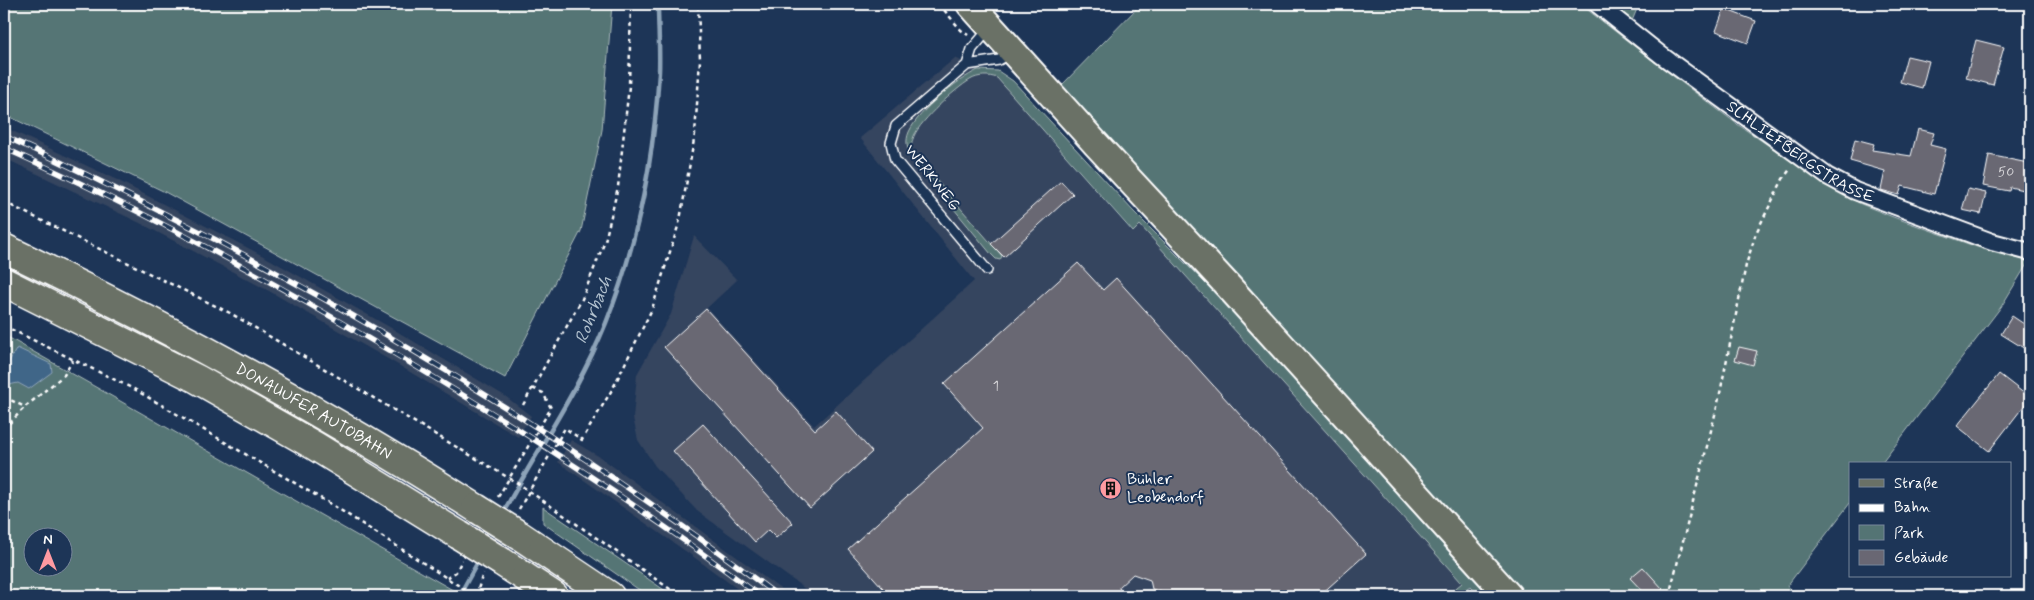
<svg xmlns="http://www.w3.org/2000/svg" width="2034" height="600" font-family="Mynerve,sans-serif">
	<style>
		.built { fill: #34445f }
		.green { fill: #547474; stroke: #aababa; fill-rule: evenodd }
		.water { fill: #416688; stroke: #8da3b8 }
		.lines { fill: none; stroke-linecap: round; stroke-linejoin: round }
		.stream { stroke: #8da3b8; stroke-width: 4.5 }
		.building { fill: #696773; stroke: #fff }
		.service-casing { stroke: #fff; stroke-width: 12 }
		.minor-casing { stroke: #fff; stroke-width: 20 }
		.primary-casing { stroke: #fff; stroke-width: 30 }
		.motorway-casing { stroke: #fff; stroke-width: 31 }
		.path { stroke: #fff; stroke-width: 2.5; stroke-dasharray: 4 4; stroke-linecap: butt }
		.service { stroke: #1d3557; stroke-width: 9 }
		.minor { stroke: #1d3557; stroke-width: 16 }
		.primary { stroke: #6a7166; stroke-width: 26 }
		.motorway { stroke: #6a7166; stroke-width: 28 }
		.rail-casing { stroke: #fff; stroke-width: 5.5 }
		.rail { stroke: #1d3557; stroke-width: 4; stroke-dasharray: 11; stroke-linecap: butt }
		.motorway-bridge-casing { stroke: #fff; stroke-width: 31; stroke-linecap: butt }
		.motorway-bridge { stroke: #6a7166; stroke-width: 28 }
		.labels { text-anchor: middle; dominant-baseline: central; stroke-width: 4; stroke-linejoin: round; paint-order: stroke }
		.number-label { font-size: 14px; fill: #dad9dc }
		.street-label { font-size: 16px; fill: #fff; stroke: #1d3557 }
		.poi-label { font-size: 16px; fill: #fff; stroke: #1d3557; text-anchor: start }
		.water-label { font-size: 18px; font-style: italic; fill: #b3c2cf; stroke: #1d3557 }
	</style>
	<rect width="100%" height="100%" fill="#1d3557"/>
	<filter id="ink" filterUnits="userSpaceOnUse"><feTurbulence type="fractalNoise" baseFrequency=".02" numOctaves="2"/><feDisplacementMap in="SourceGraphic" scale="10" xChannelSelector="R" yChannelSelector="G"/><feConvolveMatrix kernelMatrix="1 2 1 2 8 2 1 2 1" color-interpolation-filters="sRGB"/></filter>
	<g filter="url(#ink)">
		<path class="built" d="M955 58 997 78 1132 232 1140 225 1463 583 1470 586 1480 596H815L697 511 655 466 638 440 633 418 637 374 671 314 694 236 737 280 707 308 814 426 974 281 860 138Z
			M4 127 115 179 269 259 393 329 505 396 531 416 518 437 400 366 269 291 140 223 4 158Z
			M571 440 600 457 790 596H747L691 555 558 462Z"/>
		<path class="green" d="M4 4H612L602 130 581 231 505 378 165 192 4 114Z
			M1141 4H1580L1657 64 1737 124 1831 188 1861 204 1893 217 1977 247 2029 261 2001 307 1881 464H1850V503L1787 586 1795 596H1522L1061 86Z
			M1603 4H1639L1630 26Z
			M978 70 998 71 1013 81 1134 212 1221 299 1489 596H1480L1470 586 1456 596H1446L1462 583 1140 225 1133 232 997 78C989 75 978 75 970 80 955 89 921 120 914 136 912 141 911 146 911 151L1002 256 1000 260 996 259 991 254 912 158C907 150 905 141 909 132 919 110 957 80 978 70Z
			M4 335 458 593 463 596H4ZM32 538H62V568H32Z
			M543 507 673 596H648L543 523Z"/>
		<path class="water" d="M17 348 51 364 52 372 29 389 18 383 4 386V370Z"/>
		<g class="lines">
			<path class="stream" d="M503 513C537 450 579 390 606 323 638 243 654 158 659 72 660 50 658 26 658 4
				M459 596 480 558"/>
		</g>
		<path class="building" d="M1724 9 1756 21 1748 43 1716 31Z
			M1976 40 2004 47 1993 85 1966 78Z
			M1907 56 1929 61 1922 88 1900 82Z
			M1918 129 1934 133 1930 145 1946 149 1934 194 1902 186 1899 195 1881 190 1885 171 1850 161 1855 139 1874 144 1872 150 1911 156Z
			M1989 155 2028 163 2023 190 2010 187 2009 191 1983 186Z
			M1061 181 1073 194 1004 257 991 244Z
			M1968 189 1986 193 1981 214 1962 210Z
			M1078 263 1103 290 1116 278 1366 554 1319 596H1162L1161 592 1152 589 1150 580 1133 574 1119 587 1121 596H890L848 549 983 428 944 384Z
			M706 309 815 430 836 411 872 452 810 508 664 347Z
			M2012 316 2030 328V352L2001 334Z
			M1739 347 1757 351 1753 365 1735 360Z
			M1999 374 2030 398 1989 451 1957 426Z
			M703 424 793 523 776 538 768 530 755 542 673 451Z
			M1643 567 1663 589 1655 596H1647L1630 578Z"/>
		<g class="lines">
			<defs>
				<path id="service" d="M967 65 896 126 891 143 895 160 987 270
					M967 65 999 60 1012 52
					M967 65 972 49 990 28"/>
				<g id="minor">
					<path id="s1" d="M1597 4 1661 55 1827 176 1855 191 1992 242 2030 252"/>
				</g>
				<path id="primary" d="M970 4 1096 144 1228 286 1509 596"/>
				<g id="motorway">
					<path id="s2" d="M4 248C166 326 323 411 476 508"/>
					<path d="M4 282 197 379 315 446 459 535"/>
					<path d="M519 535 610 596"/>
					<path d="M502 562 554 596"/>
				</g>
			</defs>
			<use href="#service" class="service-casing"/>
			<use href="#minor" class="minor-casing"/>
			<use href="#primary" class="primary-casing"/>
			<use href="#motorway" class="motorway-casing"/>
			<path class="path" d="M939 4 961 30 968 35
				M4 202 230 313 519 484 680 596
				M4 326 134 389 334 506 475 596
				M4 397 25 407 64 375 73 360
				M523 405 582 299 605 241 618 187 629 86 631 4
				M4 429 25 407
				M498 497 551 408 543 393 532 388
				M519 509 565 428 582 440 613 388 652 309 680 220 695 134 700 60 698 4
				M447 578 456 572 462 560
				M476 596 483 573
				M1669 596 1718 403 1746 265 1756 233 1783 179 1791 168"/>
			<use href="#service" class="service"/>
			<use href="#minor" class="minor"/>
			<use href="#primary" class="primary"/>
			<use href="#motorway" class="motorway"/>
			<defs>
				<path id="rail" d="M4 136C76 168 146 204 216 240 413 344 601 462 778 596
					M4 148C126 202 245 266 361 334 498 414 633 500 760 596"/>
			</defs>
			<use href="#rail" class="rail-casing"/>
			<use href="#rail" class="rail"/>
			<defs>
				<path id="motorway-bridge" d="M476 508 519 535
					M459 535 502 562"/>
			</defs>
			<use href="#motorway-bridge" class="motorway-bridge-casing"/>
			<use href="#motorway-bridge" class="motorway-bridge"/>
		</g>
	</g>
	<defs>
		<symbol id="building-disc" viewBox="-11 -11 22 22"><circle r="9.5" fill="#ff9aa2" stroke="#1d3557"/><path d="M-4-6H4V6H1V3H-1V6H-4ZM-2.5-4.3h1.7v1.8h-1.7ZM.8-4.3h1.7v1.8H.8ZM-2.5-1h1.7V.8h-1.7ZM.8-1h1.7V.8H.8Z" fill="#111"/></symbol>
	</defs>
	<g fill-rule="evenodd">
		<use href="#building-disc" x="1098" y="476" width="25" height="25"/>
	</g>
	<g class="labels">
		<g class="number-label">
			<text x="2006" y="172">50</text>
			<text x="996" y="386">1</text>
		</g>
		<g class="street-label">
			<text stroke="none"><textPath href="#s1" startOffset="252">SCHLIEFBERGSTRASSE</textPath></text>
			<text transform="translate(932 178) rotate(52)">WERKWEG</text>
			<text stroke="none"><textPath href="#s2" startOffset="350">DONAUUFER AUTOBAHN</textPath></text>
		</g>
		<g class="poi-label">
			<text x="1127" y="479">Bühler<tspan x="1127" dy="18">Leobendorf</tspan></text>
		</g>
		<g class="water-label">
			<text transform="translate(594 310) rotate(-68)">Rohrbach</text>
		</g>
	</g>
	<rect width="2034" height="600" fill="none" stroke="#1d3557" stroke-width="20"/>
	<rect x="10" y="10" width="2014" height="580" fill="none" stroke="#fff" stroke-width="2" filter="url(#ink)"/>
	<rect x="1849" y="462" width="162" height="115" fill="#1d3557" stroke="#77869a"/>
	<rect x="1859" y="479" width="25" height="8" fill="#6a7166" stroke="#77869a"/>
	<text x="1894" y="488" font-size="15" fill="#ffffff">Straße</text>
	<rect x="1859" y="504" width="25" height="8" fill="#ffffff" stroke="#77869a"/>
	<text x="1894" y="512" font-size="15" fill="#ffffff">Bahn</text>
	<rect x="1859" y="525" width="25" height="15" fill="#547474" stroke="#77869a"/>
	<text x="1894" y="538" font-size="15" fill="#ffffff">Park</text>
	<rect x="1859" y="550" width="25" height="15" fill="#696773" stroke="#77869a"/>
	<text x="1894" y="562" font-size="15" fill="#ffffff">Gebäude</text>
	<g transform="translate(48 552)"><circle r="24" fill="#1d3557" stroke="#77869a"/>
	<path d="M0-4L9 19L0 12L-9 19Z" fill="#ff9aa2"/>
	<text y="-8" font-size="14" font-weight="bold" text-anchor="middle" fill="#ffffff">N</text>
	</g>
</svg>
